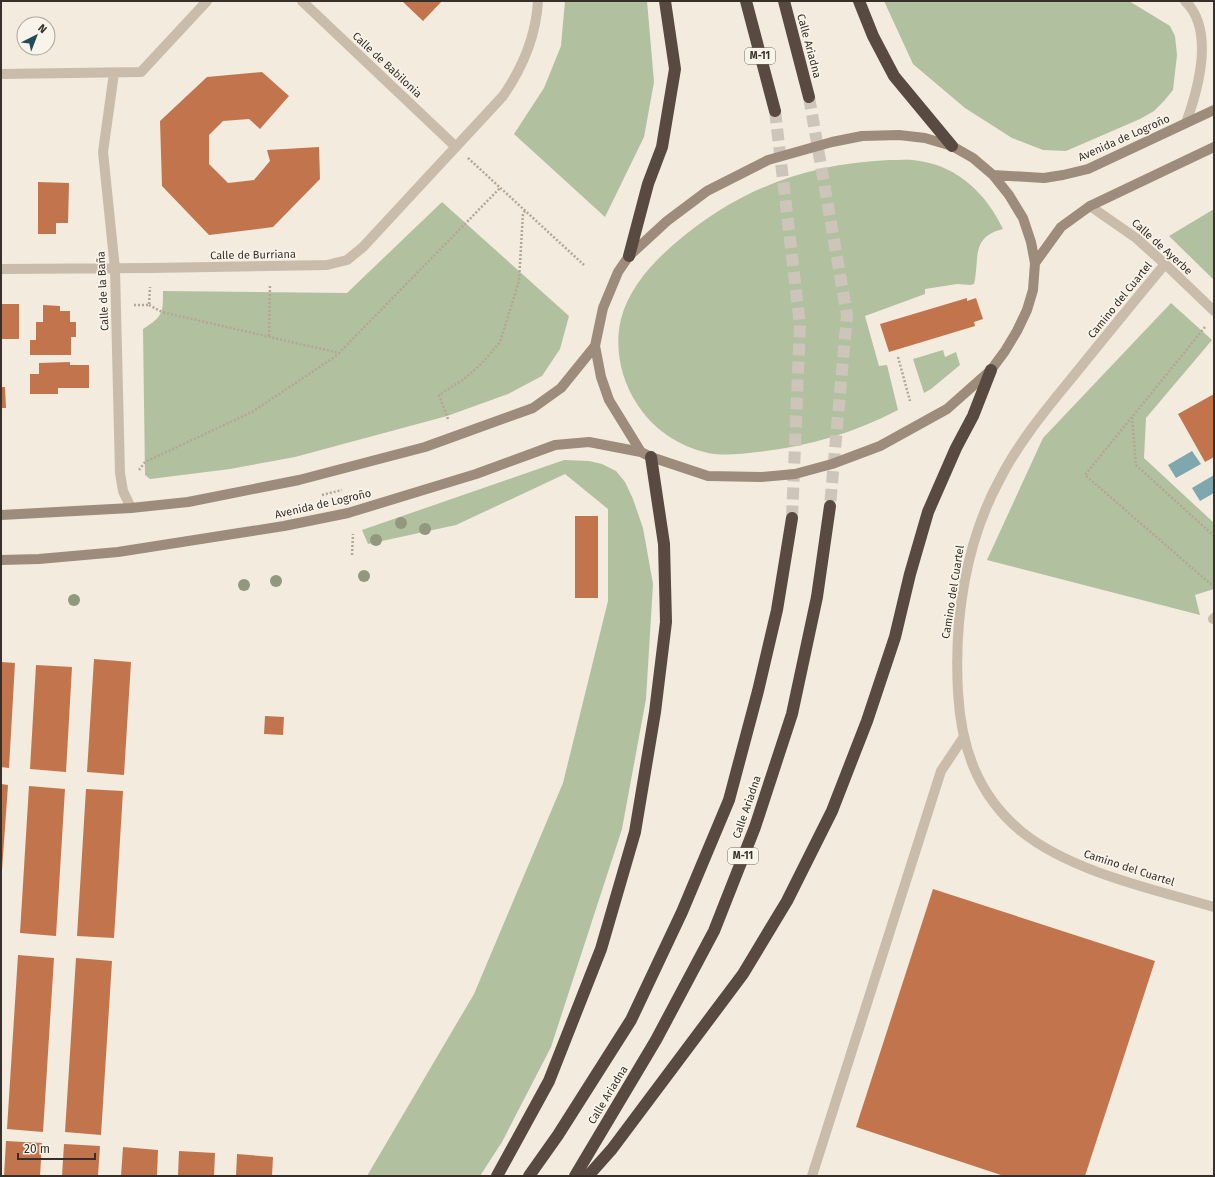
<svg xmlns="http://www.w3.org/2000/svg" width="1215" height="1177" font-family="'Fira Sans',sans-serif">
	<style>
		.green { fill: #b1c09e }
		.water { fill: #7ea7ae }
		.building { fill: #c2754c }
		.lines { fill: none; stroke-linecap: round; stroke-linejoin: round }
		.motorway-tunnel { stroke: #cdc5ba; stroke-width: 12; stroke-dasharray: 12 6; stroke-linecap: butt }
		.path { stroke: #b5a694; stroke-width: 2.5; stroke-dasharray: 2 2; stroke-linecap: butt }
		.service { stroke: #cabcaa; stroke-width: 10 }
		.minor { stroke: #cabcaa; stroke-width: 10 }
		.secondary { stroke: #9d8b7b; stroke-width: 10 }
		.motorway { stroke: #584a41; stroke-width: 12 }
		.tree { fill: #91987d }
		.labels { text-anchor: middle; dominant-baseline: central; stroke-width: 3.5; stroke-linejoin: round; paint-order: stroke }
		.shield { fill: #f9f4ea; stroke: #716a63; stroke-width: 1 }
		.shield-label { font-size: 10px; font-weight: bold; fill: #372f29 }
		.street-label { font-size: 11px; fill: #372f29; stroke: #f9f4ea }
	</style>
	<rect width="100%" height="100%" fill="#f2ebde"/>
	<path class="green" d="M565 1H647L654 82 644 137 605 217 514 134 544 88 561 46Z
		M884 1H1129L1170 26 1175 36 1177 55 1173 90 1164 101 1154 111 1140 119 1066 151 1043 150 1012 138 965 108 913 64Z
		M889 160C899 160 910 159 920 161 959 167 987 195 1003 229 970 237 980 259 974 284L970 285 957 284 925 289V294L865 316 879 366 887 365 898 410C854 433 807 447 757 452 741 454 723 456 708 453 678 446 653 429 637 404 621 380 614 347 621 319 629 289 650 265 673 245 738 189 805 164 889 160Z
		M442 202 569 316 560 349 542 376 508 394 447 416 295 457 230 469 150 479 145 475 143 329C163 316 163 314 163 291L347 293Z
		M1214 209V280L1169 236Z
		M1171 303 1212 340 1146 418 1144 458 1214 523V589L1195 595 1200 615 987 560 1043 438Z
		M943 350 945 357 956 352 960 365 931 389 924 393 913 359Z
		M564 460 589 461 602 464 616 471 625 482 633 499 643 528 653 584 646 699 622 829 551 1047 502 1142 480 1176H367L474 994 563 783 608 601V509L565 474 456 525 368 544 362 530Z"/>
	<path class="water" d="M1192 451 1201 464 1176 478 1168 465Z
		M1214 475V493L1200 501 1192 488Z"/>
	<path class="building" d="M402 1H442L423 21Z
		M262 72 289 96 260 129 249 119 223 121 209 135V164L228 183 254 180 270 161 267 150 319 147 320 179 273 227 209 235 162 186 160 121 207 77Z
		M38 182 69 183 68 223H56V234H38Z
		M967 298V301L976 298 983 319 974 322 975 326 889 352 880 324Z
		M1 304H19V339H1Z
		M43 305 60 306V311H70V322H76V337H71V355H30V340H36V322H43Z
		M70 362V365H89V388H58V394H30V374H39V363Z
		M1 387H5L6 408H1Z
		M1214 394V457L1205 462 1178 414Z
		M575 516H598V598H575Z
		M94 659 131 662 124 775 87 772Z
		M1 662 15 663 9 768 1 767Z
		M36 665 72 667 66 772 30 769Z
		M265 716 284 717 283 735 264 734Z
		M1 784 8 785 2 870H1Z
		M29 786 65 789 56 936 20 933Z
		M86 789 123 791 114 938 77 936Z
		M933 889 1155 961 1085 1176H1004L856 1127Z
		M18 955 54 958 43 1132 7 1129Z
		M76 958 112 961 101 1135 65 1132Z
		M6 1141 42 1143 40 1176H4Z
		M64 1144 100 1146 98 1176H62Z
		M123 1147 158 1150 157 1176H121Z
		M179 1151 215 1153 214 1176H178Z
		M237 1154 273 1157 272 1176H236Z"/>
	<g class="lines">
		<path class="motorway-tunnel" d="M809 97 847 315 830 506
			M775 111 800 325 792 518"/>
		<path class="path" d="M468 158 584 265
			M134 305H149L150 287
			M149 305 162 312 339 353 500 188
			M1205 327 1085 475 1214 587
			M269 336 270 285
			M898 357 910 401
			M1132 417 1136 465 1214 536
			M448 419 439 395 464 379 482 363 500 342 519 281 523 213 525 211
			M139 470 145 462 252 412 339 354
			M322 495 342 490
			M352 555 353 534"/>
		<path class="service" d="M812 1176 941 771 963 738"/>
		<path class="minor" d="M302 1 456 147
			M1185 1C1215 30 1199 87 1186 123
			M114 73 103 152 115 269 120 473 123 491 131 508
			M1 74 141 72 207 1
			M1090 206 1136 238 1165 264 1214 311
			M1165 264C1135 300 1105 337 1075 374 1048 407 1020 440 1000 479 965 543 954 620 958 692 961 748 978 796 1022 832 1072 872 1153 889 1214 907
			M1 269 150 268 327 265 347 260 363 247 503 96C523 67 536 37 538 1
			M1213 619 1214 618"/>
		<path class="secondary" d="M899 135 925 138 952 146 973 158 993 175 1009 195 1023 218 1031 242 1035 263 1033 290 1027 310 1017 331 1005 351 991 370 947 409 880 446 832 464 795 474 761 477 708 476 651 457 641 452 609 400 601 377 595 346 603 308 618 272 629 256 667 221 707 191 768 160 832 142 862 136Z
			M993 175 1044 178 1063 175 1088 169 1214 110
			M1035 263 1061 227 1090 206 1214 147
			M1 515 131 508 188 502 299 480 425 447 533 408 561 388 595 346
			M1 560 39 559 118 552 284 526 348 513 407 495 476 474 555 445 589 442 641 452"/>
		<path class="motorway" d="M746 1 775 111
			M784 1 809 97
			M859 1 873 36 894 76 952 146
			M629 256 648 184 662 147 675 69 665 1
			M497 1176 549 1081 601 949 635 832 655 712 666 622 664 544 651 457
			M529 1176 558 1135 631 1020 682 912 729 800 758 691 777 610 792 518
			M575 1176 656 1040 714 931 755 827 792 714 817 597 830 506
			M588 1176 612 1149 743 974 787 901 832 811 867 721 895 637 910 574 928 512 956 448 973 416 991 370"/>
	</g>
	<g class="tree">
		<circle cx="401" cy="523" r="6"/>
		<circle cx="425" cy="529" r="6"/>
		<circle cx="376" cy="540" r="6"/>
		<circle cx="364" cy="576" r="6"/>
		<circle cx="276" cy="581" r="6"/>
		<circle cx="244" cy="585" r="6"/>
		<circle cx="74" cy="600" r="6"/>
	</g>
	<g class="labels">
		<g class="shield">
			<rect x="745" y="48" width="30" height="16" rx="3"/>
			<rect x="728" y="848" width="30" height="16" rx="3"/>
		</g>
		<g class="shield-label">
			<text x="760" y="56">M-11</text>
			<text x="743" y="856">M-11</text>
		</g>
		<g class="street-label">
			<text transform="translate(809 46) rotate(75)">Calle Ariadna</text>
			<text transform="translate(387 65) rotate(43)">Calle de Babilonia</text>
			<text transform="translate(1124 138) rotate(-24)">Avenida de Logroño</text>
			<text transform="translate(1162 247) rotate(42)">Calle de Ayerbe</text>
			<text transform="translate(253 255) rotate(-1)">Calle de Burriana</text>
			<text transform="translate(103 291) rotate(-93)">Calle de la Baña</text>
			<text transform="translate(1120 300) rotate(-51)">Camino del Cuartel</text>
			<text transform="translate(323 504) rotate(-13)">Avenida de Logroño</text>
			<text transform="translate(953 592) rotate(-81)">Camino del Cuartel</text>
			<text transform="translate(747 807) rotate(-71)">Calle Ariadna</text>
			<text transform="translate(1129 868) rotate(18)">Camino del Cuartel</text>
			<text transform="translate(608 1095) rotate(-59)">Calle Ariadna</text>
		</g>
	</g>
	<rect width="1215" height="1177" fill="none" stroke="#372f29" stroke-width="4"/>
	<g transform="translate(36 36) rotate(42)"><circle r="19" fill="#f9f4ea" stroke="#aba59d"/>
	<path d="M0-3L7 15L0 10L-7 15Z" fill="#204e58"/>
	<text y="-6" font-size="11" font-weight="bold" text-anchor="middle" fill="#372f29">N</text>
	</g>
	<path d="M18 1153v6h77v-6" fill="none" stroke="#372f29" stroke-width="2"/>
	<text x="24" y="1153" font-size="12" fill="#372f29" stroke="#f9f4ea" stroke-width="3" paint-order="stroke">20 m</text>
</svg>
